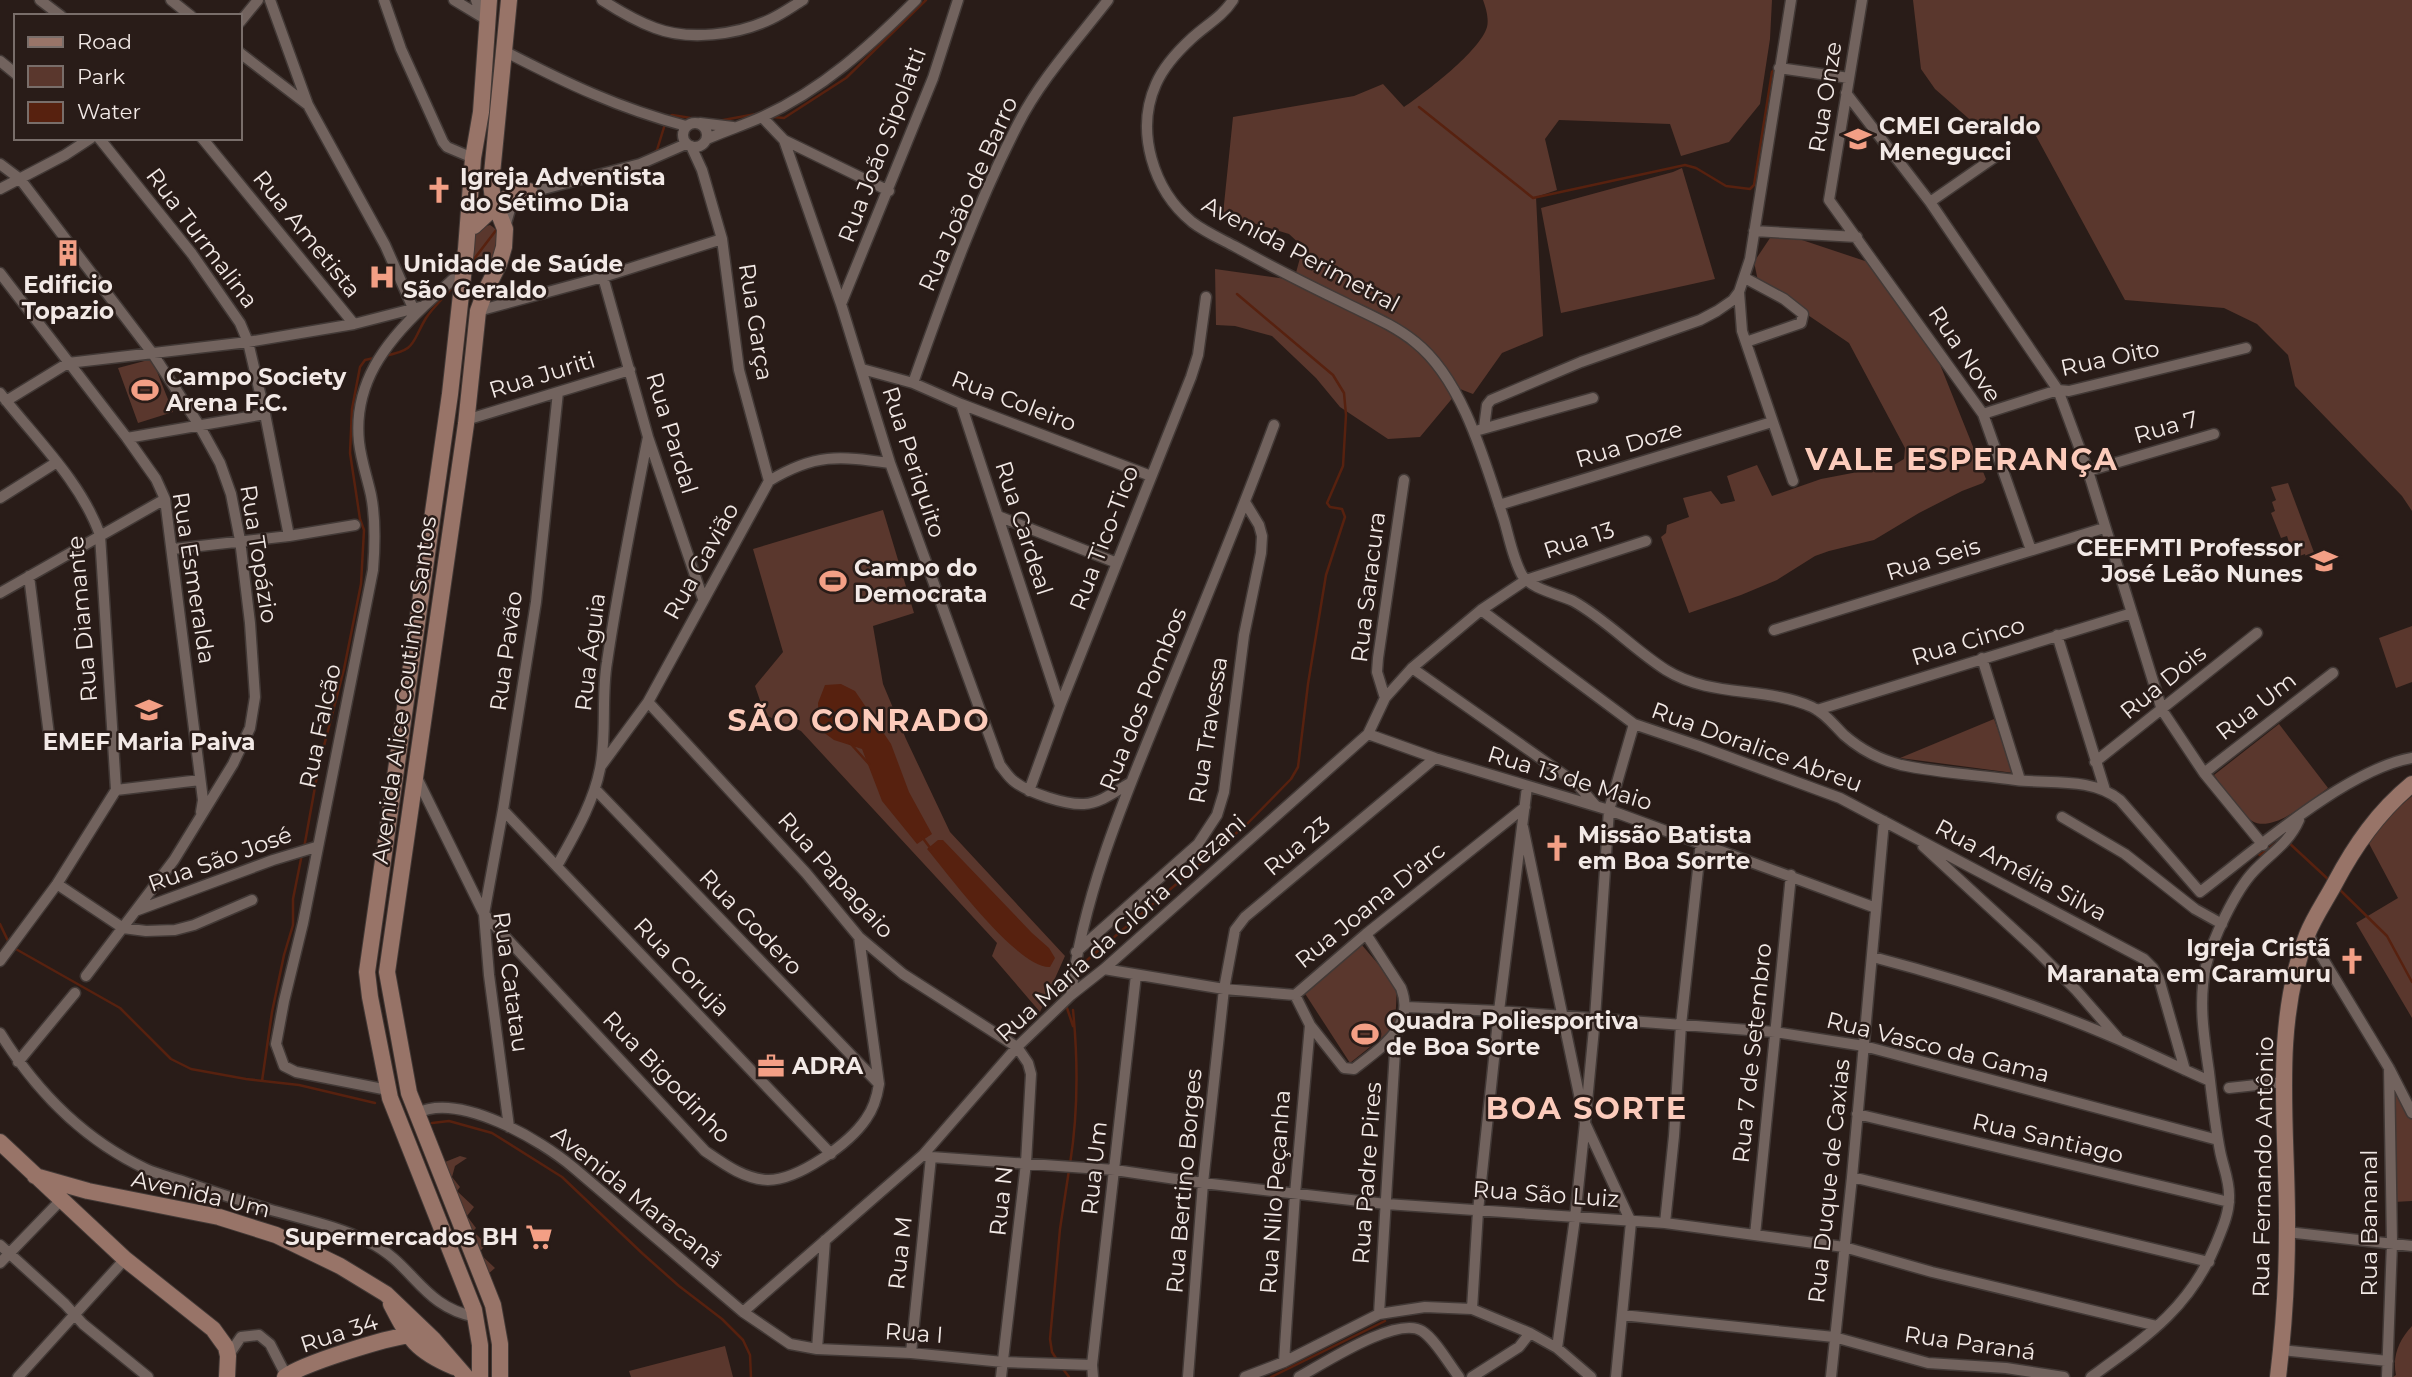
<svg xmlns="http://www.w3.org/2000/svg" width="2412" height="1377" font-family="Montserrat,sans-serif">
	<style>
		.green { fill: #5a372d }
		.water { fill: #57210f }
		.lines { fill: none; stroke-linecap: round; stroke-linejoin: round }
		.stream { stroke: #57210f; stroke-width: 2.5 }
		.street-casing { stroke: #423936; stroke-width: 13 }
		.secondary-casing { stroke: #423936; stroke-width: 18 }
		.street { stroke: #72635e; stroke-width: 10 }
		.secondary { stroke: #987468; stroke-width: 16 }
		.labels { text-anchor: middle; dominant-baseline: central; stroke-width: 5; stroke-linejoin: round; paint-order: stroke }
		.street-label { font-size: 23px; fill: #f2e9e6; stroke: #291c18 }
		.poi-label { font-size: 23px; font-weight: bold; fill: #f2e9e6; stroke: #291c18; text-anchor: start }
		.district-label { font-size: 30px; font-weight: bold; letter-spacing: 2px; fill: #fccbbb; stroke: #291c18 }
	</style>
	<rect width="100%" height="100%" fill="#291c18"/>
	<path class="green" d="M1483 0H1772L1770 39 1760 104 1729 142 1681 156 1670 124 1559 120 1545 139 1557 190 1536 197 1543 336 1502 353 1473 394 1460 389 1420 437 1388 439 1340 407 1316 378 1272 336 1235 326 1216 325 1215 269 1294 280 1303 247 1289 234 1223 214 1233 117 1354 96 1383 84 1404 107C1426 92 1480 51 1487 27 1489 19 1486 8 1483 0Z
		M1913 0H2412V511L2402 496 2295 386 2288 355 2257 324 2224 308 2125 300 2035 134 1976 125 1935 89 1921 69Z
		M1682 168 1715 279 1561 313 1541 208 1673 172Z
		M490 225C508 235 494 256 488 271 466 273 473 247 474 233L483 227Z
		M1784 234 1874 264 1937 357 1986 479 1983 483 1962 491 1919 513 1874 540 1829 551 1815 556 1777 580 1741 595 1689 613 1661 537 1666 533 1667 525 1689 517 1683 498 1711 491 1721 504 1735 501 1727 476 1757 465 1772 496 1821 479 1894 465 1904 459 1905 448 1849 343 1758 281 1754 262 1770 238Z
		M152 359 173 412 138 423 118 368Z
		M2288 483 2315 555 2306 558 2305 554 2294 558 2287 536 2281 538 2271 513 2275 511 2272 502 2276 500 2271 487Z
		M883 510 914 613 873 626 883 684 906 739 950 832 1065 956 1040 1012 992 956 997 943 801 731 765 715 755 686 783 652 753 549Z
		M2412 626V682L2396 688 2379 638Z
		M1994 719 2014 773 1900 758Z
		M2279 724 2328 788C2312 799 2273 834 2252 821 2239 813 2224 788 2214 775Z
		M2412 796V1018L2356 923 2398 898 2365 836Z
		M1361 944 1397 986 1395 1027 1350 1063 1304 992Z
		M2390 1074 2412 1116V1201L2394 1202Z
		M460 1156 467 1158 455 1166 452 1177 460 1187 457 1191 474 1207 467 1216 476 1228 473 1231 486 1244 479 1253 495 1268 487 1275 444 1165 445 1162Z
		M2412 1326V1377H2393L2396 1375C2392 1356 2399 1340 2412 1326Z
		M725 1346 733 1377H631L629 1371Z"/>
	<path class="water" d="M841 684 855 691 891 744 909 792 932 834 917 844 882 801 862 749 834 740 819 729 818 703 825 685Z
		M938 840H943L1032 933 1049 948 1055 958 1050 967C1018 969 948 874 927 849Z"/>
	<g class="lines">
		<path class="stream" d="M1419 107 1533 198 1685 165 1696 168 1726 186 1750 189 1754 185 1772 72 1775 69
			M773 117 784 118 846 78 926 0
			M667 118 672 115 697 119
			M718 121 756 114
			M654 153 657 150 665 124
			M471 263 497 229
			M384 356C417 350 411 343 426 318 433 307 446 296 454 285
			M850 743 869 764
			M922 837 931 849
			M2288 842 2329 880
			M304 848 319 765 344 669 361 584 364 530 360 519 350 453 352 409 360 367 365 360 374 358
			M2256 852 2260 855 2279 841
			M2339 889 2387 936 2412 982
			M0 924 9 943
			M14 948 120 1008 171 1059 191 1069 246 1079 299 1085 375 1103
			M1086 961 1247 824 1291 779 1298 767 1308 684 1326 575 1345 517 1342 509 1330 507 1327 503 1343 466 1346 415 1344 393 1333 375 1237 294
			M1067 1008 1073 1026
			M262 1081 272 1012 284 955 293 925V899L302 854
			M432 1123 449 1121 492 1133 562 1177 643 1254 679 1286 722 1319 743 1340 750 1355 751 1377
			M1070 1164C1078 1114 1078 1060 1073 1010
			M1057 1360 1052 1352 1050 1339 1060 1229 1069 1170
			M1063 1369 1069 1377
			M1271 1377 1385 1321"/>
		<defs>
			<path id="street" d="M40 0 61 16
				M171 0 191 16
				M270 0 308 105 385 245 413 308
				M384 0 401 49 443 142 447 147 473 158
				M454 0 487 20
				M476 0 482 17
				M602 0C619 11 636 21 655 28 689 41 738 35 771 19 782 14 793 6 803 0
				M1233 0C1222 17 1206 25 1191 39 1178 51 1163 68 1156 84 1135 131 1153 190 1192 222 1205 232 1221 239 1236 247 1272 267 1308 285 1345 303 1369 315 1394 325 1415 342 1463 380 1485 462 1504 520 1509 537 1513 559 1522 575 1531 589 1558 594 1573 601 1607 620 1633 649 1666 670 1711 698 1765 686 1812 707 1825 713 1834 725 1844 735 1860 749 1881 760 1901 765 1939 773 1978 775 2016 780 2050 784 2092 777 2120 800L2200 892C2254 851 2347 769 2412 758
				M1862 0 1829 200 1983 414 2031 550
				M240 22 258 0
				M504 51C566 83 618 108 686 126
				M240 53 308 105
				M0 61 16 74
				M1779 68 1849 78
				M1846 93 1930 202 2058 390 2088 471 2162 710 2204 773 2263 845
				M762 117 784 140 841 304 890 463 1000 765C1005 771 1009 778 1015 782 1029 793 1066 805 1084 804 1101 803 1116 791 1130 783
				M683 135a12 12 0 1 1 24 0a12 12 0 1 1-24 0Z
				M700 123 733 127
				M99 138 192 254 240 323 248 342 265 414 289 536
				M202 138 354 324
				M707 139C725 131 744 125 762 117 822 90 870 46 916 0
				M784 140 889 191
				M691 146 702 170 722 239 739 370 769 481
				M0 164 20 179 153 354 199 425 220 463 231 494 240 540 250 623 255 697 250 728 233 764 174 860 86 976
				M0 189 65 155 91 138
				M1930 202 1995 157
				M505 227 511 206 524 194 640 164 686 144
				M1754 231 1857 237
				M0 273 127 438 156 479 165 499 203 800 201 812
				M603 277 648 437 703 599
				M1745 278 1784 299 1803 314 1801 323 1746 342
				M1739 292 1742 331 1793 481
				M841 304 933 78 958 0
				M478 311 603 277 722 239
				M862 369 913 383 961 404 1151 476
				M913 383C944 296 975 208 1017 126 1040 80 1077 40 1108 0
				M0 393C34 437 81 481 100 535L116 790
				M6 401 68 363 248 342 354 324 424 306 463 270
				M961 404 1060 706
				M1983 414 2058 390 2069 391 2246 348
				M466 420 630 370
				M1484 428 1487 405 1491 400 1581 362 1700 320 1717 311 1733 300 1739 292 1750 259 1791 0
				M1479 430 1593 398
				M127 438 265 414
				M2088 471 2214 434
				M0 498 57 462
				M1499 505 1772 422
				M998 516 1117 563
				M173 549 289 536 355 525
				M29 576 49 735
				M0 593 165 499
				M1481 610 1634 724 1699 746 1840 798 2144 959 2153 968 2159 979 2185 1070
				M1774 630 2104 528
				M2057 635 2105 790
				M1982 658 2020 780
				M1412 668 1577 784 1596 806
				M1385 698 1377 672 1378 658 1404 480
				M648 702 806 873 859 937 903 974 1017 1047 1028 1063 1031 1074 1026 1163 1001 1377
				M1817 710 2132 613
				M1368 734 1435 758 1609 810 1876 908
				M2095 762 2257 633
				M601 766 648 702 769 481C815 453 839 456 890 463
				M2204 773 2333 673
				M416 776 484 914 489 975 509 1127
				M595 789 879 1084
				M1029 791 1060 706 1191 377 1198 355 1206 297
				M503 810 831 1154
				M2062 817 2125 854 2195 909 2222 924
				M1523 827 1585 1123 1631 1222 1616 1377
				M1923 846 2035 949 2076 990 2118 1038
				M557 866C574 835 593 804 600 769 607 735 601 697 607 662 618 587 633 512 648 437
				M57 884 123 928 146 931 175 930 194 925 252 900
				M138 910 273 860 316 847
				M484 914 705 1151C724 1164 744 1179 768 1180 798 1180 849 1144 866 1119 874 1108 877 1097 879 1084L859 937
				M484 914 503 810 536 602 558 392
				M2308 934 2389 1068 2412 1113
				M1076 952 1198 844 1217 815 1224 792 1244 635 1261 553 1262 536 1259 525 1245 502
				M1873 957C1957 979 2042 1006 2122 1041 2151 1054 2180 1068 2210 1081
				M0 961 57 884 116 790 200 780
				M1104 969 1224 989 1295 995 1366 934 1525 807
				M1071 995C1083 895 1124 799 1162 706 1200 613 1239 520 1274 425
				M1295 995 1310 1025 1344 1068 1354 1069C1380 1048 1416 1027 1401 988L1366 934
				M1406 1007 1499 1011 1775 1032 1864 1046 2218 1140
				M0 1033C36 1091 84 1140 146 1169 157 1174 170 1177 182 1181 210 1191 239 1200 268 1209 302 1219 338 1226 369 1242 414 1264 422 1307 476 1317
				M18 1062 75 993
				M2229 1088 2284 1082
				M388 1090 296 1072 284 1066 276 1044 284 1001 303 923 373 570C375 545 376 520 371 495 367 477 361 460 359 442 353 384 385 343 424 306
				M417 1113C460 1092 541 1140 574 1168L743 1312 790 1344 817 1349 911 1353 1003 1362 1092 1365
				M1857 1114 2229 1202
				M923 1155 931 1157 1115 1170 1203 1183 1386 1204 1665 1223 1844 1247 1932 1272 2157 1326
				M1852 1177 2209 1262
				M1665 1223 1674 1136 1681 1025 1701 842
				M2287 1232 2412 1246
				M1755 1235 1791 875
				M0 1245 65 1304 83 1324 148 1377
				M0 1263 61 1200
				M1472 1309 1478 1211 1499 1011 1527 787
				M743 1312 923 1155 1017 1047 1071 995 1104 969 1368 734 1385 698 1412 668 1481 610 1526 580 1646 541
				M1379 1314 1396 1034
				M1622 1315 1834 1337 1928 1363 2006 1368 2064 1377
				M1557 1348 1575 1218 1585 1123 1595 1018 1609 810 1634 724
				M817 1349 825 1240
				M2281 1350 2388 1361
				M911 1353 931 1157
				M228 1356 241 1337 259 1335 270 1344 286 1375
				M1284 1362 1295 1194 1310 1025
				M18 1377 125 1259
				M1093 1377 1092 1365 1136 975
				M1188 1377 1203 1183 1224 989 1235 930 1245 917 1435 758
				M1245 1377 1284 1362 1379 1314 1425 1307 1472 1309 1530 1333 1557 1348 1591 1377
				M1299 1377C1323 1364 1397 1315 1422 1331 1435 1339 1449 1364 1459 1377
				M1472 1377 1519 1347 1530 1333
				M1831 1377 1852 1177 1884 821
				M2091 1377C2145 1338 2190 1308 2216 1244 2222 1229 2229 1214 2229 1198 2230 1181 2223 1167 2220 1151 2215 1125 2212 1098 2209 1072 2204 1037 2198 1001 2206 966 2212 940 2235 891 2254 871 2270 854 2289 843 2299 820
				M2387 1377 2392 1243 2389 1068"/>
			<path id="secondary" d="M474 226C490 212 506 192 529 191
				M0 1142 125 1259 213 1329 226 1347 228 1356 227 1377
				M35 1176 88 1191 219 1217 276 1235 340 1266 386 1294 433 1339 466 1377
				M391 1304C409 1339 416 1351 454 1367
				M285 1377C304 1363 386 1338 410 1335 418 1334 425 1336 432 1338
				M480 1377V1345L474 1310 390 1098 370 997 367 972 450 394 466 249 473 158 481 112 489 0
				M500 1377V1344L493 1305 409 1093 387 972 466 424 478 311 485 292 499 264 504 247 505 229 493 199 491 184 509 0
				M2278 1377C2284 1328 2287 1278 2287 1229 2288 1132 2271 1028 2307 935 2314 917 2326 900 2335 883 2355 845 2378 812 2412 784"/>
		</defs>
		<use href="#street" class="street-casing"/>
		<use href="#secondary" class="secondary-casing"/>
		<use href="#street" class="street"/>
		<use href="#secondary" class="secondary"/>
	</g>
	<defs>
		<symbol id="school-bare" viewBox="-9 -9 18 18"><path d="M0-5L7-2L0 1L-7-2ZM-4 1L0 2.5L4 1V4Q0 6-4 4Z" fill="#f39f85" stroke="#291c18" stroke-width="2.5" paint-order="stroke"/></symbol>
		<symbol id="church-bare" viewBox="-9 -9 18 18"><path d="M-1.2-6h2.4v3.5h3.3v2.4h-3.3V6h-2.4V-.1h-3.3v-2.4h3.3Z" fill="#f39f85" stroke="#291c18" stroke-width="2.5" paint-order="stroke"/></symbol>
		<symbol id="building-bare" viewBox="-9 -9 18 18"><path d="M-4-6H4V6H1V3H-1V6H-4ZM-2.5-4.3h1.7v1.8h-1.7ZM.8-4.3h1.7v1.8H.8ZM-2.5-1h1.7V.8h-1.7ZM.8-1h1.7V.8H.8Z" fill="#f39f85" stroke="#291c18" stroke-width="2.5" paint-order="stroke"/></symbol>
		<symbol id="hospital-bare" viewBox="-9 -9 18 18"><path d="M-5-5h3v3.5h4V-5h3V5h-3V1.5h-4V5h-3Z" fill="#f39f85" stroke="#291c18" stroke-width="2.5" paint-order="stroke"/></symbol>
		<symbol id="stadium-bare" viewBox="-9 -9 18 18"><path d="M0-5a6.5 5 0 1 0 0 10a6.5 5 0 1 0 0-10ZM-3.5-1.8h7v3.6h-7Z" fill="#f39f85" stroke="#291c18" stroke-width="2.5" paint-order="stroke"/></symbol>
		<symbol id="office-bare" viewBox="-9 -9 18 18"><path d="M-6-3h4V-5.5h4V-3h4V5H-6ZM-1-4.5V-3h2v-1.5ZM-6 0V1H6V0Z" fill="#f39f85" stroke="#291c18" stroke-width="2.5" paint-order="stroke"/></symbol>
		<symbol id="supermarket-bare" viewBox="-9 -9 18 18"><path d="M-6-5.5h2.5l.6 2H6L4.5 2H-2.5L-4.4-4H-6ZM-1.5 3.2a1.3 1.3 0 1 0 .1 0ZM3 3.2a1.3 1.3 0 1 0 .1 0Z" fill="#f39f85" stroke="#291c18" stroke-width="2.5" paint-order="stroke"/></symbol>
	</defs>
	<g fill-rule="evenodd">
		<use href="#school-bare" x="1839" y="120" width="38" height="38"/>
		<use href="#church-bare" x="420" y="171" width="38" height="38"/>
		<use href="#building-bare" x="49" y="234" width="38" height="38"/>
		<use href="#hospital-bare" x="363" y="258" width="38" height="38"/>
		<use href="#stadium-bare" x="126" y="371" width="38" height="38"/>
		<use href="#school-bare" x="2305" y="542" width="38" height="38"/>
		<use href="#stadium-bare" x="814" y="562" width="38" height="38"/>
		<use href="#school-bare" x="130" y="691" width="38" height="38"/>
		<use href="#church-bare" x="1538" y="829" width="38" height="38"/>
		<use href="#church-bare" x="2333" y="942" width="38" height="38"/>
		<use href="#stadium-bare" x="1346" y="1015" width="38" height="38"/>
		<use href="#office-bare" x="752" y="1047" width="38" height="38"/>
		<use href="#supermarket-bare" x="520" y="1218" width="38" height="38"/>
	</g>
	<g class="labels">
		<g class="street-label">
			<text transform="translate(1825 97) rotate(-81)">Rua Onze</text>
			<text transform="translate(882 145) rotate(-69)">Rua João Sipolatti</text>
			<text transform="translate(968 194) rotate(-66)">Rua João de Barro</text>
			<text transform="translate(307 234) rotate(51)">Rua Ametista</text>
			<text transform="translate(202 238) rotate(53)">Rua Turmalina</text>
			<text transform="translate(1301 254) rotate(28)">Avenida Perimetral</text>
			<text transform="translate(756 322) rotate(81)">Rua Garça</text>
			<text transform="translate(1965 354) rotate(56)">Rua Nove</text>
			<text transform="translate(2110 358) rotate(-12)">Rua Oito</text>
			<text transform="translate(542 375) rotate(-17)">Rua Juriti</text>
			<text transform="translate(1014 401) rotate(21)">Rua Coleiro</text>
			<text transform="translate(2166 427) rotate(-16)">Rua 7</text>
			<text transform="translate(672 433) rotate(73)">Rua Pardal</text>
			<text transform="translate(1629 444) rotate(-17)">Rua Doze</text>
			<text transform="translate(914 462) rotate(72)">Rua Periquito</text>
			<text transform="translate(1024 528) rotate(72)">Rua Cardeal</text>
			<text transform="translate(1104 538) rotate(-69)">Rua Tico-Tico</text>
			<text transform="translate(1579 540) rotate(-18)">Rua 13</text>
			<text transform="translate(259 554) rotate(81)">Rua Topázio</text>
			<text transform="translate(1933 559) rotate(-17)">Rua Seis</text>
			<text transform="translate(701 561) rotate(-61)">Rua Gavião</text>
			<text transform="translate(194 578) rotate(81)">Rua Esmeralda</text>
			<text transform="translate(1368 587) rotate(-83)">Rua Saracura</text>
			<text transform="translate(82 619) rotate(-95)">Rua Diamante</text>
			<text transform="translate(1968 641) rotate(-17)">Rua Cinco</text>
			<text transform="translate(506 651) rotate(-82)">Rua Pavão</text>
			<text transform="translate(590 652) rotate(-83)">Rua Águia</text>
			<text transform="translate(2163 682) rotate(-39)">Rua Dois</text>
			<text transform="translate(404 690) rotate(-82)">Avenida Alice Coutinho Santos</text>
			<text transform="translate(1143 699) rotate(-68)">Rua dos Pombos</text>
			<text transform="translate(2256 706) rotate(-38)">Rua Um</text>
			<text transform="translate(320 726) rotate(-78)">Rua Falcão</text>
			<text transform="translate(1208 730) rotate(-81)">Rua Travessa</text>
			<text transform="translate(1757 747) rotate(20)">Rua Doralice Abreu</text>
			<text transform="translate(1570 778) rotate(17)">Rua 13 de Maio</text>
			<text transform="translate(1297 846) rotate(-40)">Rua 23</text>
			<text transform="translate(220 859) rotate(-20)">Rua São José</text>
			<text transform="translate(2021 870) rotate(28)">Rua Amélia Silva</text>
			<text transform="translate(836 875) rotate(48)">Rua Papagaio</text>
			<text transform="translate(1370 905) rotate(-39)">Rua Joana D'arc</text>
			<text transform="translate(751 922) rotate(46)">Rua Godero</text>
			<text transform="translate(1121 928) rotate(-42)">Rua Maria da Glória Torezani</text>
			<text transform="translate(682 967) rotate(46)">Rua Coruja</text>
			<text transform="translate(511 982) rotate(82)">Rua Catatau</text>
			<text transform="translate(1938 1047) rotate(14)">Rua Vasco da Gama</text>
			<text transform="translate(1752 1053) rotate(-84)">Rua 7 de Setembro</text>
			<text transform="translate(667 1077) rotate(46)">Rua Bigodinho</text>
			<text transform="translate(2048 1138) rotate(13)">Rua Santiago</text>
			<text transform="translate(2263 1167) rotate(-89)">Rua Fernando Antônio</text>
			<text transform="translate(1094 1168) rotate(-84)">Rua Um</text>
			<text transform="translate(1367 1173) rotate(-86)">Rua Padre Pires</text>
			<text transform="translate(1184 1181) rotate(-85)">Rua Bertino Borges</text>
			<text transform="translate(1829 1181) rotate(-84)">Rua Duque de Caxias</text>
			<text transform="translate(1275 1192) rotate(-86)">Rua Nilo Peçanha</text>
			<text transform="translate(201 1194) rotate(13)">Avenida Um</text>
			<text transform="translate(1546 1194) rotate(4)">Rua São Luiz</text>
			<text transform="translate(637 1197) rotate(39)">Avenida Maracanã</text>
			<text transform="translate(1001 1201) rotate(-84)">Rua N</text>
			<text transform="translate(2369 1223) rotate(-90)">Rua Bananal</text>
			<text transform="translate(900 1253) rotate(-84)">Rua M</text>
			<text transform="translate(339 1333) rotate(-18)">Rua 34</text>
			<text transform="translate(914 1333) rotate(4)">Rua I</text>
			<text transform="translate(1970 1343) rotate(8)">Rua Paraná</text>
		</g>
		<g class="poi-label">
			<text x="1879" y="126">CMEI Geraldo<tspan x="1879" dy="26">Menegucci</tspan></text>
			<text x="460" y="177">Igreja Adventista<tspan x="460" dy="26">do Sétimo Dia</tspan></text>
			<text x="403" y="264">Unidade de Saúde<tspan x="403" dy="26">São Geraldo</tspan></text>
			<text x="68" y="285" text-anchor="middle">Edificio<tspan x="68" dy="26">Topazio</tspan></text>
			<text x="166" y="377">Campo Society<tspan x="166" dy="26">Arena F.C.</tspan></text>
			<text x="2303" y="548" text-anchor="end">CEEFMTI Professor<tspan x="2303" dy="26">José Leão Nunes</tspan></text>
			<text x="854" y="568">Campo do<tspan x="854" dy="26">Democrata</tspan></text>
			<text x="149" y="742" text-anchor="middle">EMEF Maria Paiva</text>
			<text x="1578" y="835">Missão Batista<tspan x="1578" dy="26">em Boa Sorrte</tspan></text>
			<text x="2331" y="948" text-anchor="end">Igreja Cristã<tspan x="2331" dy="26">Maranata em Caramuru</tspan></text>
			<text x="1386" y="1021">Quadra Poliesportiva<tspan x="1386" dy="26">de Boa Sorte</tspan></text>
			<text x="792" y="1066">ADRA</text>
			<text x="518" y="1237" text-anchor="end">Supermercados BH</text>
		</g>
		<g class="district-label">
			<text x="1962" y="459">VALE ESPERANÇA</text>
			<text x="859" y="720">SÃO CONRADO</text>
			<text x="1587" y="1108">BOA SORTE</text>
		</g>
	</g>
	<rect x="14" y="14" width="228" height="126" fill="#291c18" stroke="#796e6a" stroke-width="2"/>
	<rect x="28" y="37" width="35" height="10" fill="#987468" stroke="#796e6a" stroke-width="2"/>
	<text x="77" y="49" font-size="21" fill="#f2e9e6">Road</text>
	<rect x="28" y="66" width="35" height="21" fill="#5a372d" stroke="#796e6a" stroke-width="2"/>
	<text x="77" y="84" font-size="21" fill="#f2e9e6">Park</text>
	<rect x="28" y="102" width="35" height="21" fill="#57210f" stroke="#796e6a" stroke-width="2"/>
	<text x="77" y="119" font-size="21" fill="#f2e9e6">Water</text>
</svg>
